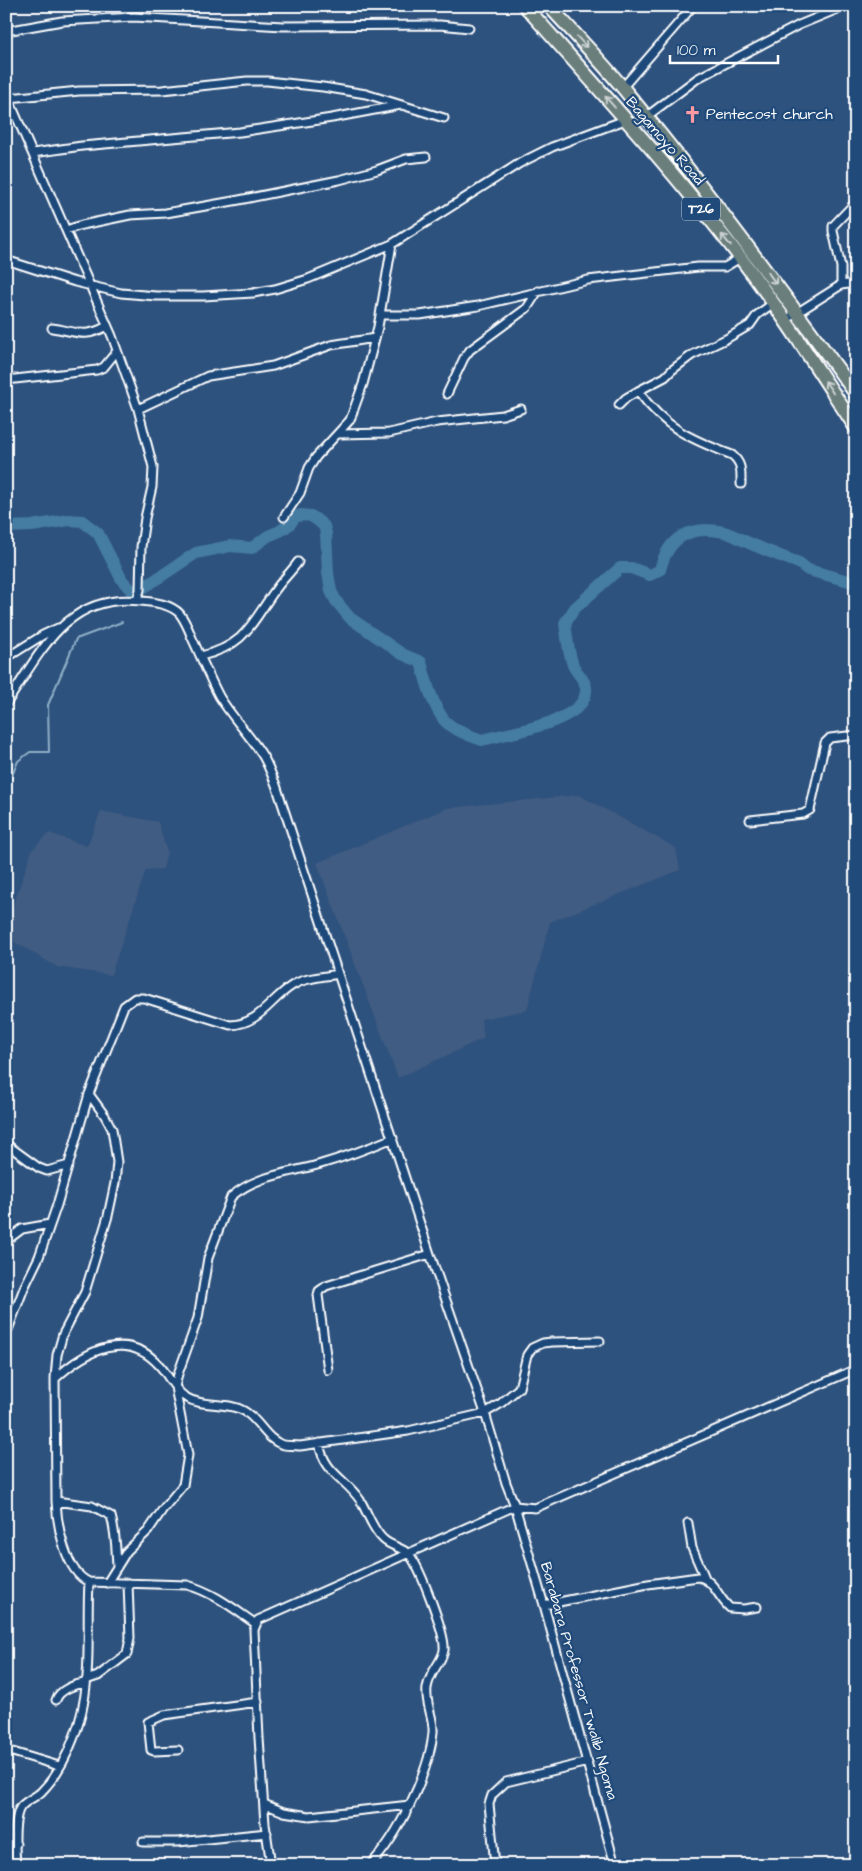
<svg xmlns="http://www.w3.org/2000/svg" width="862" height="1871" font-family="'Architects Daughter',sans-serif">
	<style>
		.built { fill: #3f5b82 }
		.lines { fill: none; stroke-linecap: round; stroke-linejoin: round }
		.stream { stroke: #8fb0c7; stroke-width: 2 }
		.river { stroke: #447ba1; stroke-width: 12 }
		.street-casing { stroke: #fff; stroke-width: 11 }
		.highway-casing { stroke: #fff; stroke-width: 16 }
		.street { stroke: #1f4a7a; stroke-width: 7 }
		.highway { stroke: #6b7f7c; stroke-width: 12 }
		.oneway { stroke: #cbd2d1 }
		.labels { text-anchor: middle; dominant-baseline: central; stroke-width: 4.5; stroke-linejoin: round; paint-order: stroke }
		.shield { fill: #1f4a7a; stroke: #bcc9d7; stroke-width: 1 }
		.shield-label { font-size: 14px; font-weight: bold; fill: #fff }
		.poi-label { font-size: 15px; fill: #fff; stroke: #1f4a7a; text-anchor: start }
		.street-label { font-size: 15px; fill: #fff; stroke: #1f4a7a }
	</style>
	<rect width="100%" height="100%" fill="#2e527e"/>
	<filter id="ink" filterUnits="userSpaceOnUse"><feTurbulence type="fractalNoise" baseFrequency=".02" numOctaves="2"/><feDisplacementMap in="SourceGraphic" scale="10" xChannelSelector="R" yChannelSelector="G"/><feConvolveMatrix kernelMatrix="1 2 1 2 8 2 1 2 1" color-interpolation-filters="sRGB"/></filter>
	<g filter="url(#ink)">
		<path class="built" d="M579 795 676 848 680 870 550 922 527 1010 481 1019 484 1038 398 1078 317 863 447 808Z
			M101 811 158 822 167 852 163 869 146 870 111 975 57 967 6 937V926L32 850 49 833 87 846Z"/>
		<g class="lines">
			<path class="stream" d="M838 412 856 442
				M6 790 18 761 30 752H49L48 705 76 639 122 622"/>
			<path class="river" d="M6 527 32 526 69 520 82 521 98 533 122 580 132 591 140 590 196 553 230 546 252 548 268 536 280 531 290 524 295 517 301 515 311 516 317 520 324 526 326 533 328 573 331 591 336 601 350 618 402 654 421 662C426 681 432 704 444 720 452 729 470 736 482 740 505 733 589 723 586 688 585 679 576 673 573 665 568 652 567 636 565 623L575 608 620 568H631L650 575 660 570C668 537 690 525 724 532 735 535 745 542 756 546 770 552 785 558 799 563L808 570 856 583"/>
			<defs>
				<path id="street" d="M6 31 62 21 134 17 283 26 440 25 469 28
					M623 87 693 6
					M6 93 112 336 138 409 153 467 152 487 145 518 141 547 140 590 137 600
					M9 98 79 91 162 90 247 81H267L323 87 366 94 444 118
					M646 117 698 78 799 25 845 6
					M33 153 82 146 240 132 332 118 401 105
					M66 230 82 225 130 215 166 213 239 200 339 180 377 170 406 159 426 157
					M6 260 75 282 121 293 156 296H203L253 293 275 289 308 279 392 244 520 163 552 147 625 120
					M841 285V267L833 231V226L856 202
					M381 315H420L478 306 588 280 698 267H725L740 258
					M784 321 841 285 856 283
					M52 328C75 331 85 339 107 326
					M6 380 97 370 104 367 117 351
					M638 391C665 428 690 439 732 455 742 463 741 471 741 484
					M447 394 464 358 470 350 527 308 538 291
					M619 405 626 398 638 391 665 377 672 370 692 355 726 339 750 325 757 315 772 304
					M138 409 208 376 273 366 331 345 375 338
					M338 434 389 433 437 422 503 415 521 409
					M284 517 300 493 309 468 316 457 350 420 363 384 378 327 392 244
					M201 656C247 645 251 623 276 589 283 579 291 572 298 562
					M6 658 43 635 58 628
					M6 704C41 652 67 592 141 601 154 602 171 604 180 614 185 621 189 630 192 638 201 657 209 677 219 696 232 718 251 736 264 758 269 767 272 776 276 785L430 1254 485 1413 506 1483 515 1506 535 1508 856 1369
					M750 820 803 814 810 810 825 743 830 738 856 735
					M89 1094 105 1116 112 1129 117 1162 115 1183 108 1216 85 1292 63 1334 57 1355 55 1378 56 1501C57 1524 65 1572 89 1582L187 1585C213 1592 234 1609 256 1624
					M6 1144 39 1168 47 1171 69 1165
					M6 1241 22 1229 50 1224
					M6 1335 24 1288 39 1257 57 1205 89 1094 124 1006 135 998H144L230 1025C260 1024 270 999 293 985 306 977 324 977 338 974
					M328 1370 318 1295 319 1291 326 1286 430 1254
					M56 1378C85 1351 127 1329 159 1365 168 1374 174 1390 185 1397 203 1408 227 1401 244 1411 259 1419 266 1441 284 1445 289 1446 295 1445 300 1446L408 1431 485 1413 500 1404 519 1388 527 1355 532 1348 543 1343 552 1342 600 1341
					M319 1443C324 1473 345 1478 360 1500 368 1513 372 1529 383 1539 390 1546 403 1548 409 1554 420 1567 446 1635 444 1650 442 1663 430 1670 427 1688 425 1704 434 1717 433 1732 430 1771 398 1837 370 1865
					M56 1501 92 1506 111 1516C116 1533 116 1549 117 1567
					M688 1523 692 1548 705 1578
					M107 1583 127 1551 148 1531 163 1509 183 1485 188 1455 175 1387 178 1374 198 1318 208 1258 231 1197C256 1175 290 1173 321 1164 345 1157 369 1148 393 1138
					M544 1605 648 1584 698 1577C714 1579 718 1598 730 1608L744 1609 757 1607
					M86 1680 98 1676 127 1654 130 1638 128 1583
					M56 1700C59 1690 75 1684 85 1683
					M6 1750 59 1766
					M178 1750 154 1751 151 1750 148 1722 164 1715 258 1702
					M264 1804 284 1812 309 1816 410 1805
					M143 1842H178L267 1833
					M6 1845 16 1844
					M16 1865C15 1851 13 1820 20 1808 24 1801 35 1798 41 1792 56 1777 67 1756 74 1737 94 1687 86 1633 89 1582
					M271 1865 265 1824 259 1738 254 1630 258 1620 515 1506 544 1605 615 1865
					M495 1865 489 1804 492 1795 506 1782 588 1762"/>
				<path id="highway" d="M525 6C598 88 672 169 739 256 781 311 818 370 856 428
					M549 6C574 33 600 60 623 88 705 187 781 290 856 394"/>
			</defs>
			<use href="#street" class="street-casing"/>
			<use href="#highway" class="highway-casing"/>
			<use href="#street" class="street"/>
			<use href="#highway" class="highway"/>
		</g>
		<defs><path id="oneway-shaft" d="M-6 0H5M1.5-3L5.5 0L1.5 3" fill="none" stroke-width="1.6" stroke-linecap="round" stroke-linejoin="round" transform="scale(1.25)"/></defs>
		<g class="oneway">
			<use href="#oneway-shaft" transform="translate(582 42) rotate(48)"/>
			<use href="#oneway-shaft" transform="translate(610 102) rotate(-131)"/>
			<use href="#oneway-shaft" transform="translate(726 240) rotate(-129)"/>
			<use href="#oneway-shaft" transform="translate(772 278) rotate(54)"/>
			<use href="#oneway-shaft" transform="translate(829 387) rotate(-123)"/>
		</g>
	</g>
	<defs>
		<symbol id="church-bare" viewBox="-9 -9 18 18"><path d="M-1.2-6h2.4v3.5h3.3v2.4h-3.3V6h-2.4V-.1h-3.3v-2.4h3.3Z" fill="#ff9aa2" stroke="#1f4a7a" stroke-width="2.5" paint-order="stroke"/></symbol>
	</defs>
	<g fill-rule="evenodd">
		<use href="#church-bare" x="680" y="102" width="25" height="25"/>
	</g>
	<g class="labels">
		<rect class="shield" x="682" y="197.5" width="38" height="23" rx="4"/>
		<g class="shield-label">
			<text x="701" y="209">T26</text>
		</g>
		<g class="poi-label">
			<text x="706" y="114">Pentecost church</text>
		</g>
		<g class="street-label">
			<text transform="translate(665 141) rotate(49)">Bagamoyo Road</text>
			<text transform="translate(579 1681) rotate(74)">Barabara Professor Twalib Ngoma</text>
		</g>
	</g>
	<rect width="862" height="1871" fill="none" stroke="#1f4a7a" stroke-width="25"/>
	<rect x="12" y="12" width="837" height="1846" fill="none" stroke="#fff" stroke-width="2" filter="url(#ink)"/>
	<path d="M670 55v8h108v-8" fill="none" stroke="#ffffff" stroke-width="2.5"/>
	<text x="677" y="55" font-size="15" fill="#ffffff" stroke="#1f4a7a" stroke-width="4" paint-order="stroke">100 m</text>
</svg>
